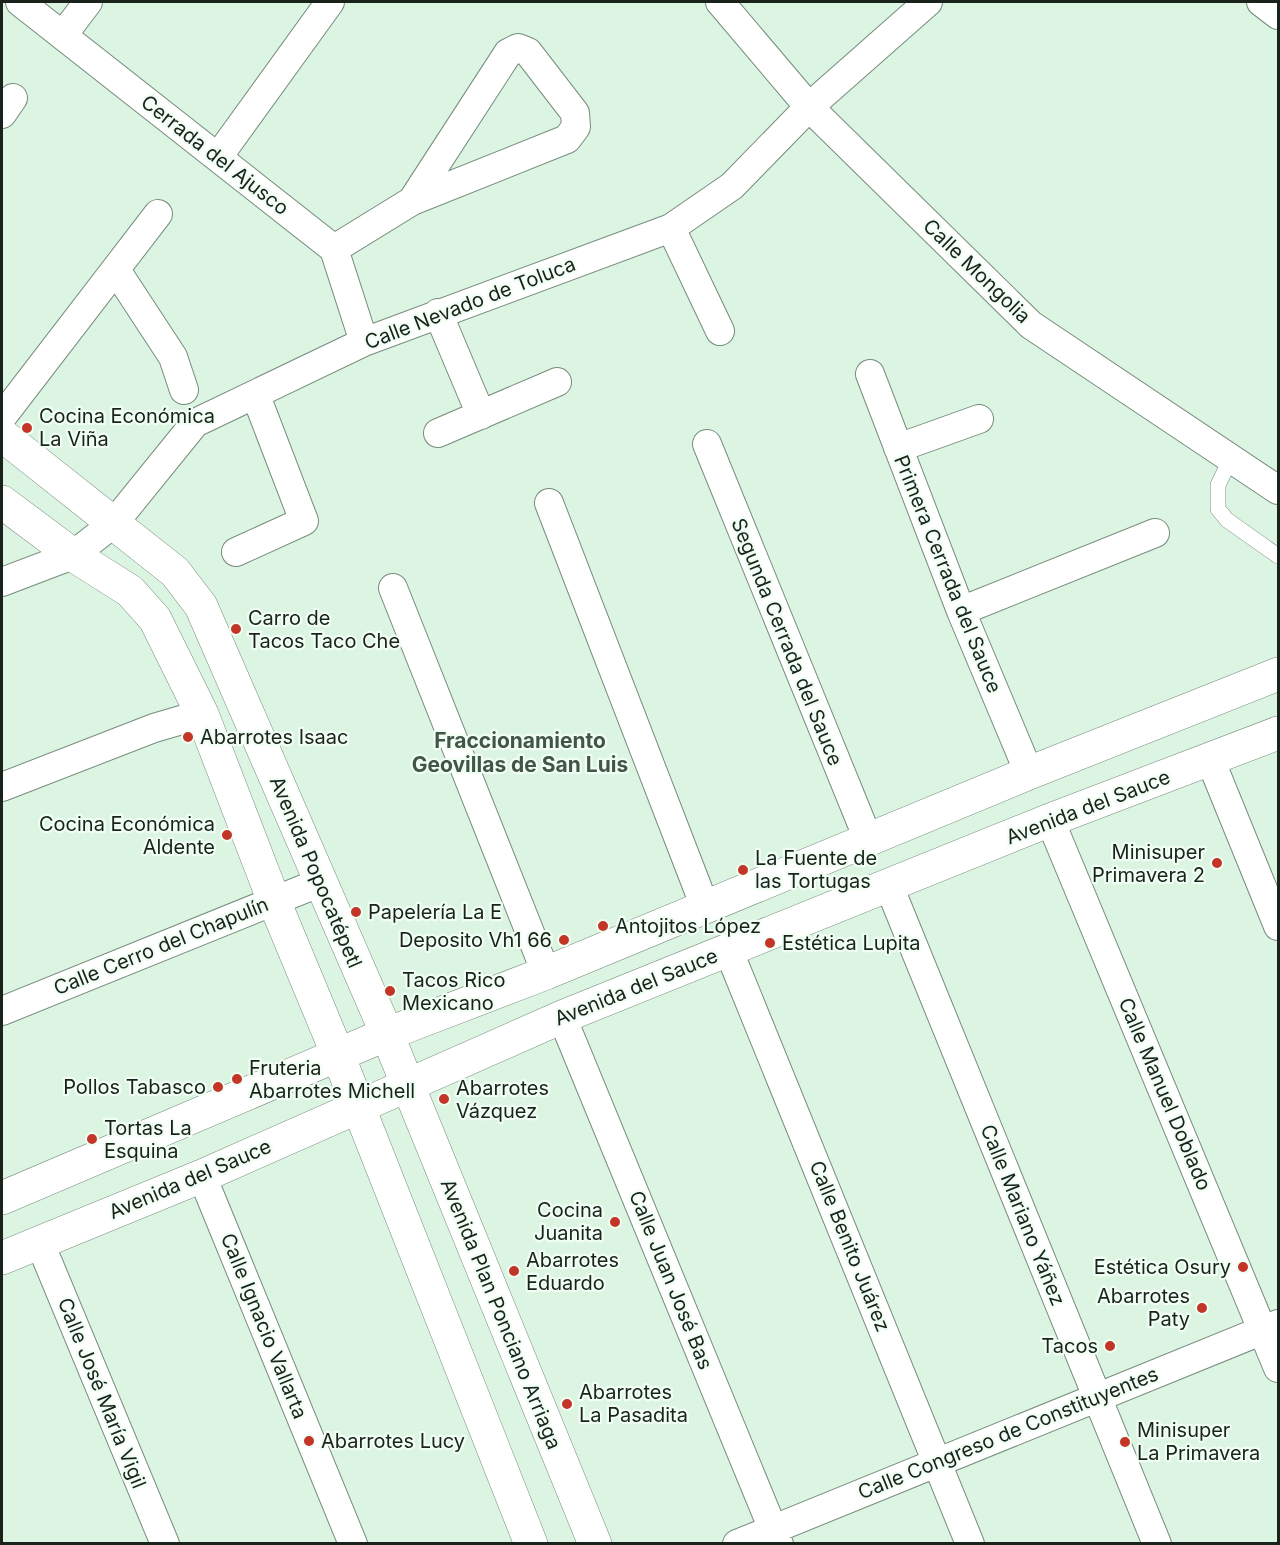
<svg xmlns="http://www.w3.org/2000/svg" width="1280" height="1545" font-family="Inter,sans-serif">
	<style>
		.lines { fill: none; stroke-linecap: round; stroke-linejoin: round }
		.service-casing { stroke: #768c7c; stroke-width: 16 }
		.minor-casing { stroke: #768c7c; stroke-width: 30 }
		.tertiary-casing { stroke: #768c7c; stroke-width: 34 }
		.secondary-casing { stroke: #768c7c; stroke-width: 34 }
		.service { stroke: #fff; stroke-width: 15 }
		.minor { stroke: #fff; stroke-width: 28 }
		.tertiary { stroke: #fff; stroke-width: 33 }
		.secondary { stroke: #fff; stroke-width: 33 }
		.poi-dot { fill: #c23527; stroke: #f0fef3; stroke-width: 2 }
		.labels { text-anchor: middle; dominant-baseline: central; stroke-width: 4.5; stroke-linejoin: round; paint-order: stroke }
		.street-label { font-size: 20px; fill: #1a221c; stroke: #f0fef3 }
		.poi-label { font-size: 20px; fill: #1a221c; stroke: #f0fef3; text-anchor: start }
		.neighbourhood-label { font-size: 21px; font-weight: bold; fill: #425648; stroke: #f0fef3 }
	</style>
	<rect width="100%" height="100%" fill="#dcf4e2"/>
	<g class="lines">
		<defs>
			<path id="service" d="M1231 458 1218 485V509L1227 520 1278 556"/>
			<path id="minor" d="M20 2 334 249 364 342
				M720 2 809 107 1031 325 1278 490
				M1261 2 1278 15
				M63 35 88 2
				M2 114 13 98
				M218 157 330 2
				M671 228 720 331
				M334 249 412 201 508 53 518 48 528 52 575 113 576 127 567 139 412 201
				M116 270 173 357 184 390
				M438 313 481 415
				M870 374 961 611 1029 773
				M2 417 158 214
				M438 433 557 382
				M707 444 868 839
				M898 448 979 419
				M549 503 705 907
				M236 552 304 521 256 396
				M2 582 73 555 114 523 195 423 364 342 671 228 732 186 809 107 928 2
				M393 588 546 973
				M961 611 1155 533
				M1210 759 1278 926
				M2 787 154 728 202 714
				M1050 820 1278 1368
				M889 886 1157 1544
				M728 949 970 1544
				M2 1011 321 882
				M562 1017 779 1544
				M202 1176 353 1544
				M40 1243 165 1544
				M737 1544 1278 1324"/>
			<path id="tertiary" d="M2 435 175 572 201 606 387 1034 595 1544
				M2 502 73 555 130 591 155 619 202 714 274 901 338 1055 531 1544"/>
			<path id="secondary" d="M2 1198 387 1034 546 973 1029 773 1278 674
				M2 1258 202 1176 562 1017 1050 820 1278 733"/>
		</defs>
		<use href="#service" class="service-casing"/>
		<use href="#minor" class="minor-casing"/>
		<use href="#tertiary" class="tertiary-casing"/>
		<use href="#secondary" class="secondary-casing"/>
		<use href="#service" class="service"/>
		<use href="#minor" class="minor"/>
		<use href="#tertiary" class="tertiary"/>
		<use href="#secondary" class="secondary"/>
	</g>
	<g class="poi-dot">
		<circle cx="27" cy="428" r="6"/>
		<circle cx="236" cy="629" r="6"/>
		<circle cx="188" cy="737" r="6"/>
		<circle cx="227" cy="835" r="6"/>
		<circle cx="1217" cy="863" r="6"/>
		<circle cx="743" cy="870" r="6"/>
		<circle cx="356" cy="912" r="6"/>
		<circle cx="603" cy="926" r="6"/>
		<circle cx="564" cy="940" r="6"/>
		<circle cx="770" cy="943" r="6"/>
		<circle cx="390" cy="991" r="6"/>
		<circle cx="237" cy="1079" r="6"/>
		<circle cx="218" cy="1087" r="6"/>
		<circle cx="444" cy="1099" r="6"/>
		<circle cx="92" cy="1139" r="6"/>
		<circle cx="615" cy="1222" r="6"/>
		<circle cx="1243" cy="1267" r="6"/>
		<circle cx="514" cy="1271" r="6"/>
		<circle cx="1202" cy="1308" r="6"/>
		<circle cx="1110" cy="1346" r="6"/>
		<circle cx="567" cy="1404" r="6"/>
		<circle cx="309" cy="1441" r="6"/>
		<circle cx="1125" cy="1442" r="6"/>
	</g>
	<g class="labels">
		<g class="street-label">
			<text transform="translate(215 155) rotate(38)">Cerrada del Ajusco</text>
			<text transform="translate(977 271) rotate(44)">Calle Mongolia</text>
			<text transform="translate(470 303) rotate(-21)">Calle Nevado de Toluca</text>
			<text transform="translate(948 574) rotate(68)">Primera Cerrada del Sauce</text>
			<text transform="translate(787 642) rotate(68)">Segunda Cerrada del Sauce</text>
			<text transform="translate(1088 807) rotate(-21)">Avenida del Sauce</text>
			<text transform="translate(316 872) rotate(67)">Avenida Popocatépetl</text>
			<text transform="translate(161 946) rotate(-22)">Calle Cerro del Chapulín</text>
			<text transform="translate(636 987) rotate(-22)">Avenida del Sauce</text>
			<text transform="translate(1165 1094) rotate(67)">Calle Manuel Doblado</text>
			<text transform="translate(190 1179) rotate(-23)">Avenida del Sauce</text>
			<text transform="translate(1023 1215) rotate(68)">Calle Mariano Yáñez</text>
			<text transform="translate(850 1246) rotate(68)">Calle Benito Juárez</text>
			<text transform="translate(671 1280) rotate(68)">Calle Juan José Bas</text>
			<text transform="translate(501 1314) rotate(68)">Avenida Plan Ponciano Arriaga</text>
			<text transform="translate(264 1326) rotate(68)">Calle Ignacio Vallarta</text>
			<text transform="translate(102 1393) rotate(68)">Calle José María Vigil</text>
			<text transform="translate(1008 1433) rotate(-22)">Calle Congreso de Constituyentes</text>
		</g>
		<g class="poi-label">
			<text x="39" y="416">Cocina Económica<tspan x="39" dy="23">La Viña</tspan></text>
			<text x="248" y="618">Carro de<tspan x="248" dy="23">Tacos Taco Che</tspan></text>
			<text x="200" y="737">Abarrotes Isaac</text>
			<text x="215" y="824" text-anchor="end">Cocina Económica<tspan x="215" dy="23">Aldente</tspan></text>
			<text x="1205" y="852" text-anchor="end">Minisuper<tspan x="1205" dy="23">Primavera 2</tspan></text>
			<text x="755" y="858">La Fuente de<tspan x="755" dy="23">las Tortugas</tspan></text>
			<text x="368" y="912">Papelería La E</text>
			<text x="615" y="926">Antojitos López</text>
			<text x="552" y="940" text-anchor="end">Deposito Vh1 66</text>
			<text x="782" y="943">Estética Lupita</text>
			<text x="402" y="980">Tacos Rico<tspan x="402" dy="23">Mexicano</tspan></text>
			<text x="249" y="1068">Fruteria<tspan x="249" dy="23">Abarrotes Michell</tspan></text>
			<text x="206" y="1087" text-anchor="end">Pollos Tabasco</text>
			<text x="456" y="1088">Abarrotes<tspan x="456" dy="23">Vázquez</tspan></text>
			<text x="104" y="1128">Tortas La<tspan x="104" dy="23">Esquina</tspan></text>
			<text x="603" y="1210" text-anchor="end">Cocina<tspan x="603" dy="23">Juanita</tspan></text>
			<text x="526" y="1260">Abarrotes<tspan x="526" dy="23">Eduardo</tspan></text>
			<text x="1231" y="1267" text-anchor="end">Estética Osury</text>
			<text x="1190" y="1296" text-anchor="end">Abarrotes<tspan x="1190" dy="23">Paty</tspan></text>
			<text x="1098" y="1346" text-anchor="end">Tacos</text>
			<text x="579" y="1392">Abarrotes<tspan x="579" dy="23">La Pasadita</tspan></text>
			<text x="1137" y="1430">Minisuper<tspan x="1137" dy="23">La Primavera</tspan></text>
			<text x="321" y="1441">Abarrotes Lucy</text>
		</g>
		<g class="neighbourhood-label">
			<text x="520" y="740">Fraccionamiento<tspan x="520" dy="24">Geovillas de San Luis</tspan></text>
		</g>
	</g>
	<rect width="1280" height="1545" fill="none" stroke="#1a221c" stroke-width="6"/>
</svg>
